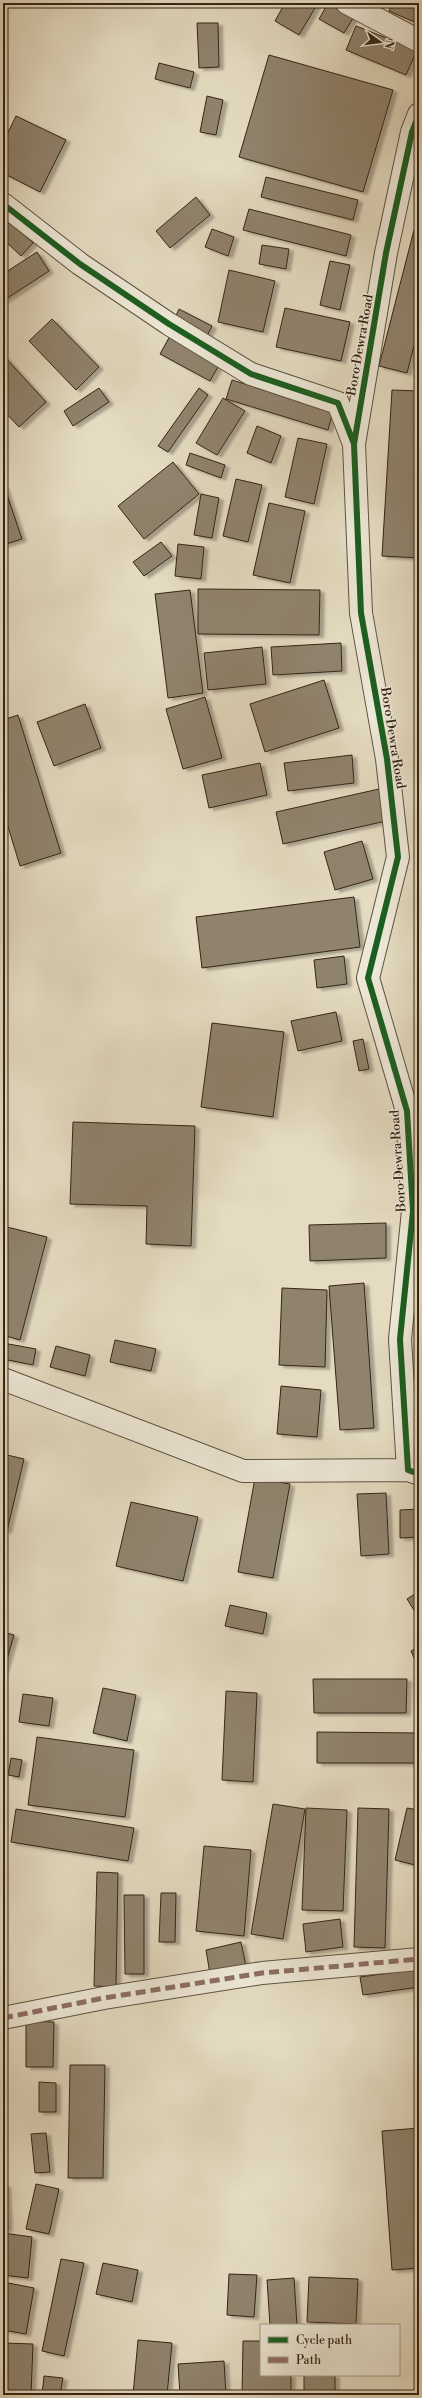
<svg xmlns="http://www.w3.org/2000/svg" width="422" height="2398" font-family="'Libre Bodoni',serif">
	<style>
		.building { fill: #90836e; stroke: #342415; filter: url(#shadow) }
		.lines { fill: none; stroke-linecap: round; stroke-linejoin: round }
		.minor-casing { stroke: #605240; stroke-width: 24 }
		.minor { stroke: #ede8d7; stroke-width: 22 }
		.quiet { stroke: #8d6e63; stroke-width: 5; stroke-dasharray: 10 5; stroke-linecap: butt }
		.cycleway-casing { stroke: #ede8d7; stroke-width: 8 }
		.cycleway { stroke: #1b5e20; stroke-width: 6 }
		.labels { text-anchor: middle; dominant-baseline: central; stroke-width: 3; stroke-linejoin: round; paint-order: stroke }
		.street-label { font-size: 13px; fill: #342415; stroke: #ede8d7 }
	</style>
	<defs>
		<filter id="shadow"><feDropShadow dx="4.5" dy="2.5" stdDeviation="1" flood-color="#0004"/></filter>
	</defs>
	<rect width="100%" height="100%" fill="#e4dbc1"/>
	<filter id="stains"><feTurbulence type="fractalNoise" baseFrequency=".005" numOctaves="4"/><feColorMatrix values="0 0 0 0 .2 0 0 0 0 .09 0 0 0 0 .02 0 0 0 .5 -.17"/></filter>
	<radialGradient id="worn" r=".72"><stop offset=".6" stop-color="#630" stop-opacity="0"/><stop offset="1" stop-color="#630" stop-opacity=".3"/></radialGradient>
	<path class="building" d="M285 3H318L299 35 275 21Z
		M328 3H333L355 15 344 33 319 19Z
		M392 3H419V24L389 11Z
		M197 23H218L219 67 199 68Z
		M356 26 417 50 406 75 346 50Z
		M269 55 393 90 363 192 239 157Z
		M159 63 194 72 190 88 155 79Z
		M207 96 223 100 216 135 200 132Z
		M16 116 66 140 40 192 3 173V143Z
		M266 177 358 200 353 220 261 197Z
		M196 197 210 215 170 248 156 231Z
		M249 209 351 235 346 256 243 230Z
		M3 215 33 243 21 256 3 239Z
		M212 229 234 237 228 256 205 247Z
		M414 230 419 231V326L407 373 379 366Z
		M262 245 289 249 286 269 259 264Z
		M37 252 49 271 3 301V274Z
		M330 261 350 265 340 310 320 305Z
		M229 270 275 281 263 332 218 322Z
		M285 308 350 322 341 361 276 347Z
		M179 309 212 326 207 336 174 320Z
		M52 319 99 367 76 390 29 341Z
		M170 336 219 365 210 381 160 354Z
		M3 355 46 402 19 427 3 410Z
		M232 380 333 411 328 430 226 399Z
		M99 388 109 402 73 426 64 411Z
		M199 388 208 395 168 452 158 446Z
		M392 390 419 391V558L382 556Z
		M223 398 245 411 217 455 196 443Z
		M257 426 281 436 271 463 247 453Z
		M298 438 327 444 314 504 285 497Z
		M190 453 225 465 221 478 186 465Z
		M173 462 199 494 144 539 118 506Z
		M236 479 262 485 248 542 223 536Z
		M4 486 22 539 3 545V487Z
		M201 494 219 498 212 538 194 535Z
		M269 503 305 511 290 583 253 575Z
		M161 542 172 556 144 576 133 562Z
		M178 544 204 547 201 579 175 576Z
		M198 589 320 590 319 635 198 634Z
		M190 590 203 693 168 698 155 594Z
		M341 643 342 671 273 675 271 647Z
		M262 647 266 684 208 690 204 653Z
		M324 680 339 728 265 752 250 704Z
		M205 697 222 758 183 769 166 709Z
		M85 704 101 748 54 766 37 722Z
		M18 715 61 853 20 866 3 810V720Z
		M352 755 354 783 288 791 284 763Z
		M260 763 267 795 209 808 202 775Z
		M379 789 386 821 283 844 276 812Z
		M362 841 373 879 335 890 324 852Z
		M354 897 360 947 202 968 196 917Z
		M344 956 347 984 317 988 314 960Z
		M336 1012 342 1041 298 1051 291 1021Z
		M212 1023 284 1032 273 1117 201 1107Z
		M363 1039 369 1069 359 1071 353 1041Z
		M73 1122 195 1126 191 1246 146 1244 147 1206 70 1204Z
		M386 1223V1258L310 1261 309 1225Z
		M3 1226 47 1237 20 1340 3 1335Z
		M364 1283 374 1428 340 1430 329 1286Z
		M282 1288 327 1290 325 1367 279 1365Z
		M115 1340 156 1349 151 1371 110 1362Z
		M3 1343 36 1349 33 1365 3 1359Z
		M56 1346 90 1355 85 1376 50 1367Z
		M281 1386 321 1390 317 1437 277 1434Z
		M3 1454 24 1459 7 1531 3 1530Z
		M255 1478 290 1484 273 1578 238 1572Z
		M386 1493 389 1554 361 1556 357 1494Z
		M131 1502 198 1517 183 1581 116 1566Z
		M419 1509V1537L400 1538V1510Z
		M419 1591V1613L417 1615 407 1599Z
		M230 1605 267 1613 263 1634 225 1626Z
		M3 1632 14 1635 4 1670H3Z
		M419 1647V1669L411 1651Z
		M313 1679H407L406 1713H314Z
		M103 1688 136 1695 127 1741 93 1733Z
		M226 1691 257 1693 253 1782 222 1780Z
		M23 1694 53 1698 49 1726 19 1722Z
		M317 1732 419 1733V1763H317Z
		M37 1737 134 1750 125 1817 28 1805Z
		M11 1758 22 1760 19 1777 8 1775Z
		M273 1804 305 1809 283 1939 251 1934Z
		M306 1808 347 1810 343 1911 302 1910Z
		M358 1808 389 1809 385 1948 354 1947Z
		M407 1808 419 1810V1866L395 1860Z
		M16 1809 134 1828 128 1861 11 1842Z
		M204 1846 251 1850 244 1936 196 1931Z
		M97 1872 118 1873 116 1987 94 1986Z
		M161 1893H176L175 1942H159Z
		M124 1895H144V1974H125Z
		M340 1919 343 1947 306 1952 303 1924Z
		M241 1942 246 1966 210 1974 206 1950Z
		M419 1969V1987L363 1995 360 1977Z
		M26 2021 54 2022 53 2067H26Z
		M70 2065H105L103 2178H68Z
		M39 2082 56 2083V2112H39Z
		M419 2128V2268L392 2270 382 2131Z
		M46 2133 50 2172 35 2173 31 2134Z
		M36 2184 59 2189 49 2234 26 2229Z
		M3 2185H6L8 2229 3 2230Z
		M3 2233 32 2237 28 2278 3 2275Z
		M61 2259 84 2263 64 2356 42 2351Z
		M103 2263 138 2270 132 2302 96 2294Z
		M229 2274 257 2275 254 2317 227 2315Z
		M309 2277 358 2279 356 2324 307 2322Z
		M294 2278 297 2325H270L267 2280Z
		M3 2282 34 2288 26 2334 3 2330Z
		M138 2340 172 2343 167 2395H133Z
		M243 2341H261V2375H291V2395H242Z
		M4 2343 33 2344 31 2395H3Z
		M224 2361 226 2395H180L178 2364Z
		M304 2375H335V2395H304Z
		M44 2376 63 2378 60 2395H42Z"/>
	<g class="lines">
		<defs>
			<path id="minor" d="M347 3 419 41
				M419 114 412 132 386 253 354 444 361 613 387 759 398 857 368 978 407 1111 413 1211 400 1339 408 1470 419 1474
				M3 204 80 264 169 324 251 374 338 403 354 444
				M3 1379 243 1471 408 1470
				M3 2018 104 1998 262 1973 419 1959"/>
		</defs>
		<use href="#minor" class="minor-casing"/>
		<use href="#minor" class="minor"/>
		<path class="quiet" d="M3 2018 104 1998 262 1973 419 1959"/>
		<defs>
			<path id="cycleway" d="M419 114 412 132 386 253 354 444 361 613 387 759 398 857 368 978 407 1111 413 1211 400 1339 408 1470 419 1474
				M3 204 80 264 169 324 251 374 338 403 354 444"/>
		</defs>
		<use href="#cycleway" class="cycleway-casing"/>
		<use href="#cycleway" class="cycleway"/>
	</g>
	<g class="labels">
		<g class="street-label">
			<text transform="translate(360 345) rotate(-80)">Boro Dewra Road</text>
			<text transform="translate(393 738) rotate(81)">Boro Dewra Road</text>
			<text transform="translate(398 1161) rotate(-94)">Boro Dewra Road</text>
		</g>
	</g>
	<rect width="422" height="2398" fill="none" stroke="#e4dbc1" stroke-width="16"/>
	<rect x="4" y="4" width="414" height="2390" fill="none" stroke="#342415" stroke-width="2"/>
	<rect x="8" y="8" width="406" height="2382" fill="none" stroke="#342415"/>
	<rect x="260" y="2324" width="140" height="52" fill="#ede8d7" stroke="#a39a89"/>
	<rect x="268" y="2337" width="20" height="6" fill="#1b5e20" stroke="#a39a89"/>
	<text x="296" y="2344" font-size="12" fill="#342415">Cycle path</text>
	<rect x="268" y="2357" width="20" height="6" fill="#8d6e63" stroke="#a39a89"/>
	<text x="296" y="2364" font-size="12" fill="#342415">Path</text>
	<g transform="translate(380 42) rotate(104)" stroke="#ede8d7" stroke-width="3" paint-order="stroke">
	<path d="M0-3L7 15L0 10L-7 15Z" fill="#342415"/>
	<text y="-6" font-size="11" font-weight="bold" text-anchor="middle" fill="#342415">N</text>
	</g>
	<rect width="100%" height="100%" filter="url(#stains)"/>
	<rect width="100%" height="100%" fill="url(#worn)"/>
</svg>
